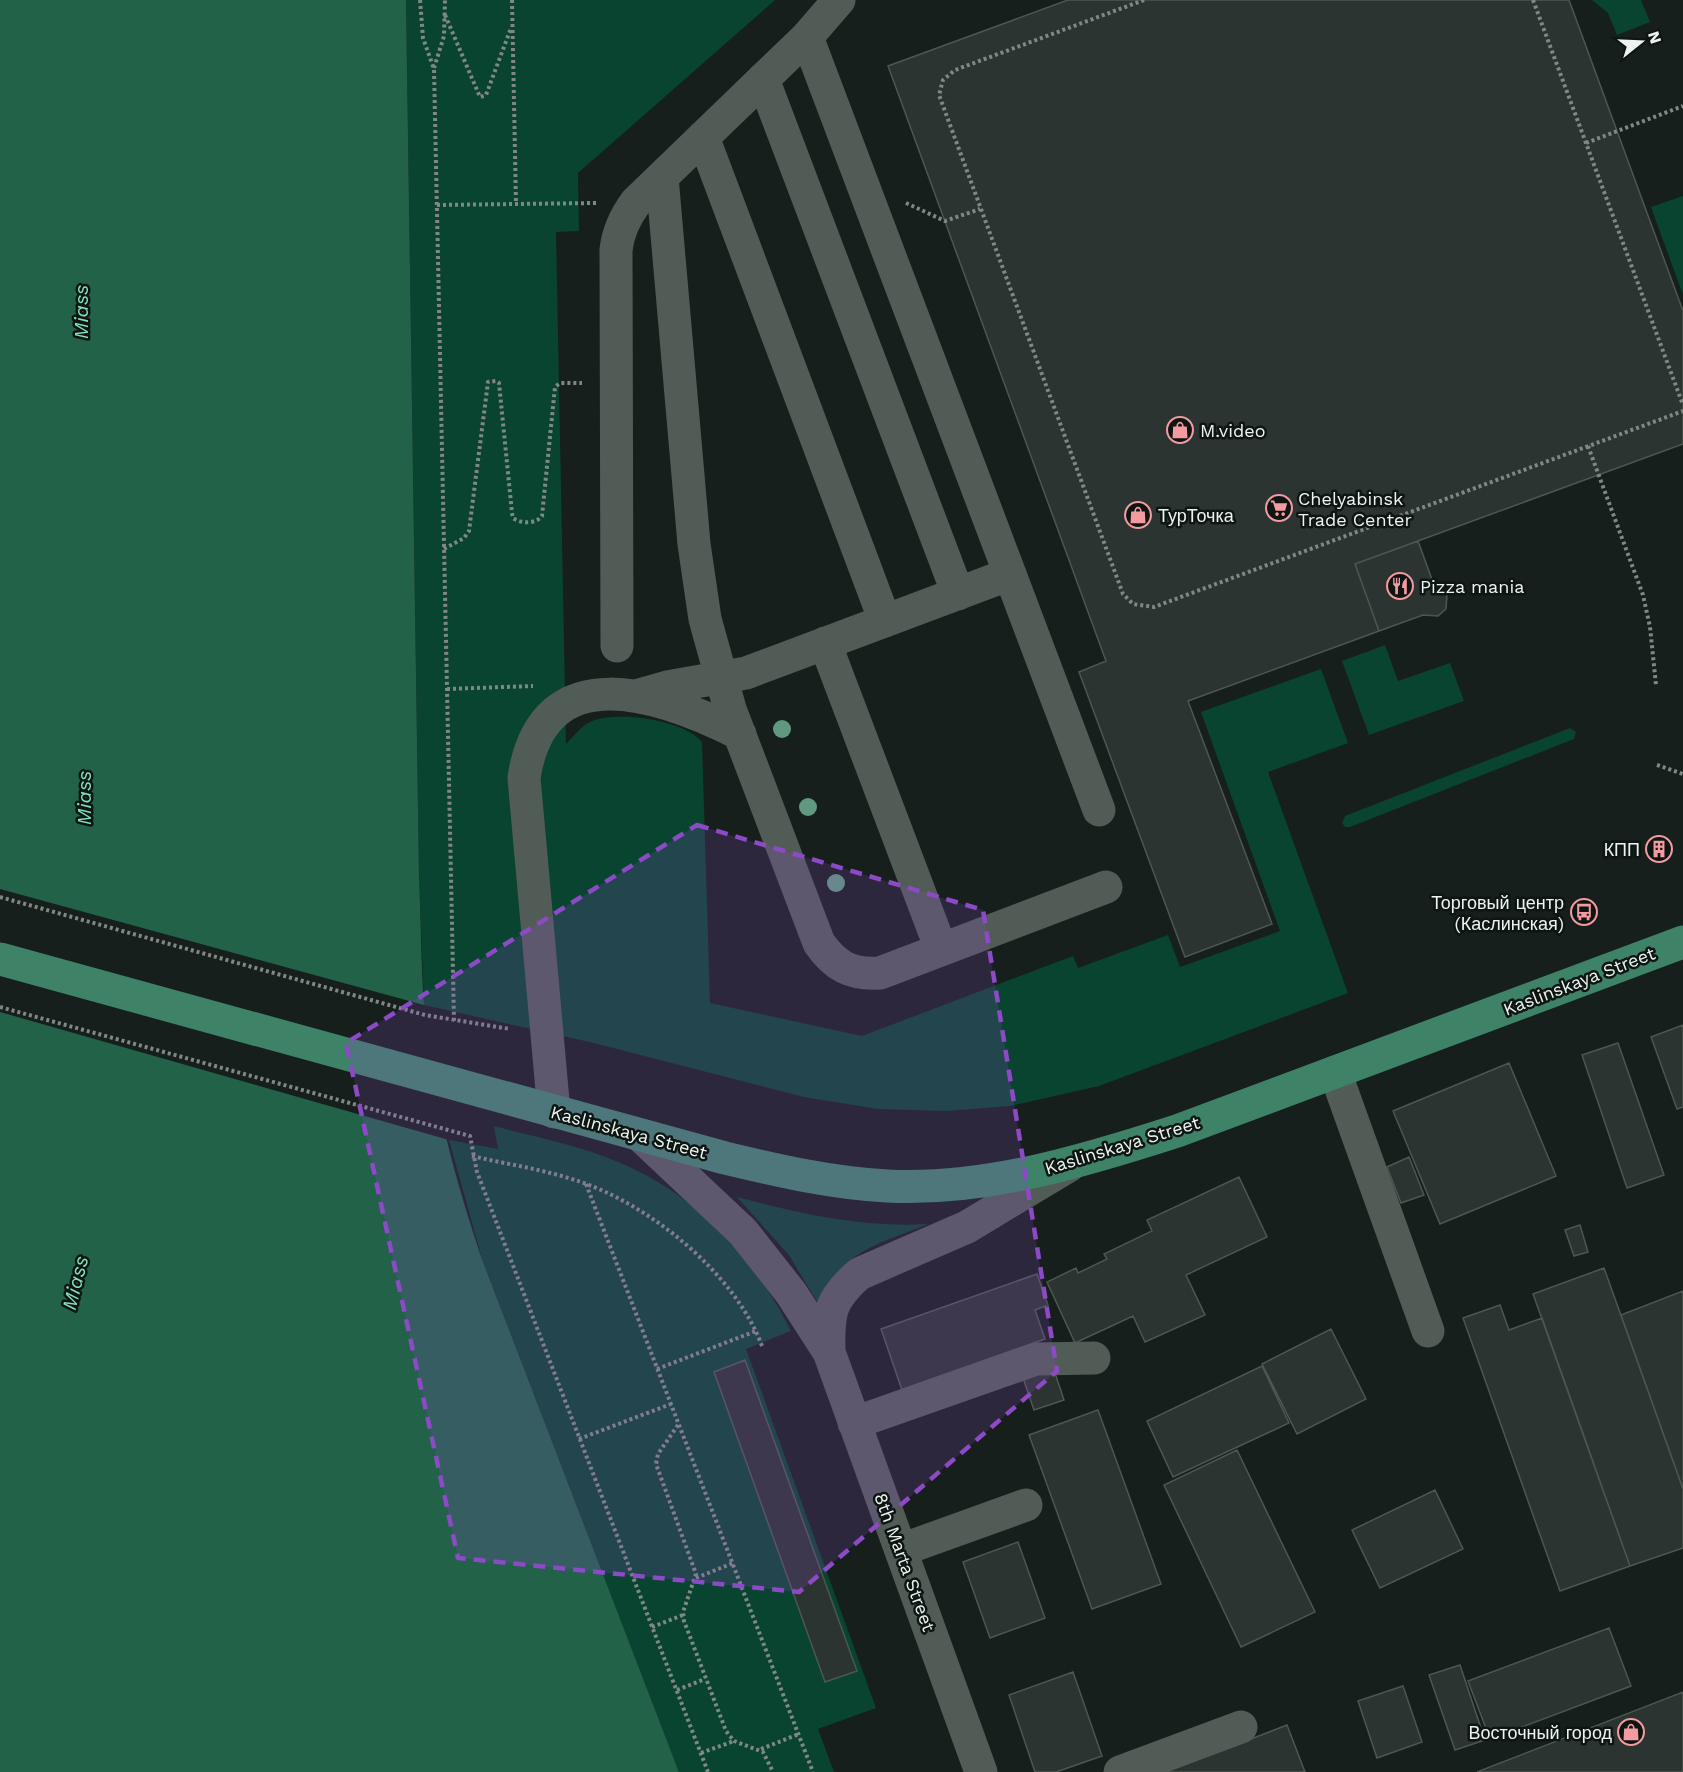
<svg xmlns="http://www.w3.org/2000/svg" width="1683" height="1772" font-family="'Work Sans',sans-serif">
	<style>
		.green { fill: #094430 }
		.water { fill: #216249 }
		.pier { fill: #161f1b }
		.building { fill: #2b3430; stroke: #4d5752; stroke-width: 1.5 }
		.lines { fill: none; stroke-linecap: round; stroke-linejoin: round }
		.path { stroke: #808884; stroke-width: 4; stroke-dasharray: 3 3; stroke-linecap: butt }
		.minor { stroke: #525c57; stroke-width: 33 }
		.major { stroke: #3e8268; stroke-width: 33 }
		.tree { fill: #609880 }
		.marked { fill: #8c4ac6; fill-opacity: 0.2; stroke: #8c4ac6; stroke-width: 4.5; stroke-dasharray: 12 8; stroke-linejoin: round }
		.labels { text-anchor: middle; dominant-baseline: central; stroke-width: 5; stroke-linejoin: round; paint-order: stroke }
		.poi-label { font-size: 18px; fill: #edf3f0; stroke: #0d1612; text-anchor: start }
		.street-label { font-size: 18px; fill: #edf3f0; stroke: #0d1612 }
		.water-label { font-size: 20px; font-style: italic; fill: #84e2ba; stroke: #0d1612 }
	</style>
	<rect width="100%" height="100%" fill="#161f1b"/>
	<path class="green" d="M406 0H775L578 173 579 231 556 232 566 744C574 736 580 727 590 722 616 710 684 720 702 742L710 1003 862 1036 1073 956 1078 968 1168 935 1180 967 1280 931 1201 712 1321 669 1348 743 1268 772 1348 993 1099 1086 1010 1106 946 1111 878 1109 804 1097 594 1043 424 1005 419 877Z
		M1592 0H1641L1650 22 1617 35 1608 13Z
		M1683 196V295L1651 207Z
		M1385 645 1398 681 1450 663 1464 701 1369 735 1342 661Z
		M1570 728 1576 732 1574 739 1350 827H1345L1342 823 1345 816Z
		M494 1126C535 1137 579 1145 618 1162 696 1194 754 1257 791 1331L746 1349 876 1708 818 1729 834 1772H679L483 1262 449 1140 498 1149Z
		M737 1197C800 1214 863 1228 928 1224 878 1245 840 1250 819 1305L789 1255Z"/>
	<path class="water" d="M0 0H406L419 877C421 919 421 962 424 1005 431 1091 455 1180 483 1262L679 1772H0Z"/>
	<path class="pier" d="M0 889 424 1005 435 1079 449 1140 0 1012Z"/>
	<path class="building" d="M1068 0H1569L1683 311V444L1355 564 1379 631 1188 701 1272 924 1185 957 1079 672 1106 661 888 66Z
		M1418 541 1434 585 1447 594 1446 609 1438 616 1423 615 1379 631 1355 564Z
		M1660 841 1665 854 1658 857 1653 844Z
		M1683 1025V1107L1677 1109 1651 1037Z
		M1618 1043 1664 1175 1627 1188 1582 1055Z
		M1509 1063 1556 1176 1440 1224 1393 1111Z
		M1409 1157 1424 1195 1401 1203 1387 1167Z
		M1239 1177 1267 1237 1186 1275 1205 1315 1145 1342 1133 1316 1075 1343 1047 1282 1076 1268 1078 1273 1107 1259 1104 1254 1152 1231 1147 1220Z
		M1580 1225 1588 1252 1574 1256 1565 1230Z
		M1604 1268 1683 1489V1548L1630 1566 1533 1294Z
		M1037 1274 1048 1305 1035 1310 1045 1339 902 1390 881 1329Z
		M1683 1291V1489L1621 1315Z
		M1500 1305 1509 1330 1542 1318 1630 1566 1560 1591 1463 1318Z
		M1331 1329 1366 1399 1297 1434 1262 1364Z
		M745 1360 857 1671 825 1682 714 1372Z
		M1262 1366 1289 1423 1173 1477 1147 1421Z
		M1053 1367 1064 1400 1034 1410 1023 1378Z
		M1098 1410 1161 1584 1092 1609 1029 1435Z
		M1237 1450 1315 1612 1241 1647 1164 1485Z
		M1435 1490 1463 1549 1380 1588 1352 1530Z
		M1018 1542 1045 1618 990 1638 963 1562Z
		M1609 1628 1631 1686 1490 1739 1468 1681Z
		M1460 1665 1485 1740 1455 1750 1429 1675Z
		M1073 1672 1102 1756 1056 1772H1035L1009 1695Z
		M1403 1686 1422 1742 1377 1758 1358 1701Z
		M1683 1692V1772H1477Z
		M1287 1725 1305 1772H1166Z"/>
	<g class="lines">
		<path class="path" d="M420 0 423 38 434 69 454 1021
			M512 0 516 204
			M1144 0 955 70 943 80 939 95 1123 594 1133 604 1154 607 1683 411
			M1533 0 1683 405
			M445 15 480 97 486 95 511 28
			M434 68 444 36 445 0
			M1586 143 1683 106
			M906 203 945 221 980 209
			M437 205 596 203
			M1588 446 1643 595 1650 627 1656 685
			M444 549 464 538 469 531 488 382 496 381 499 383 512 513 513 518C521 524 536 524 542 516L555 387 560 383H582
			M447 689 533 686
			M1657 765 1683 774
			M0 897 425 1015 510 1029
			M0 1007 470 1136 477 1172 708 1772
			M472 1156C506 1164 541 1169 575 1180 648 1203 735 1273 762 1346
			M586 1184 813 1772
			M657 1369 756 1331
			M678 1425 658 1454 656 1464 696 1574 683 1612 684 1621 726 1731 734 1741 763 1752 773 1772
			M579 1439 671 1404
			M696 1578 733 1563
			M652 1627 683 1615
			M677 1690 705 1679
			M761 1749 799 1734
			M701 1753 734 1741"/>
		<path class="minor" d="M839 0 807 37 1099 810
			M763 79 958 594
			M703 137 885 621
			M662 177 694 544 705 619 730 709 819 943C835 966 851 975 880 973L1106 887
			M825 643 941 949
			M617 646 616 250C618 231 625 217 636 202L807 37
			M639 695 667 687 746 673 1010 574
			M1335 1072 1428 1331
			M554 1112 524 778C543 652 662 695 740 734
			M642 1137 743 1232 791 1293 829 1352C828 1314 829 1300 859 1274L967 1227 1070 1165
			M829 1352 981 1772
			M854 1423 1036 1359 1094 1358
			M901 1550 1026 1505
			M1120 1772 1241 1727"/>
		<path class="major" d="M0 959 725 1158C779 1171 832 1183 887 1186 985 1191 1084 1161 1177 1131L1683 942"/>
	</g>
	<g class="tree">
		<circle cx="782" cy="729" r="9"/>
		<circle cx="808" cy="807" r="9"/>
		<circle cx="836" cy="883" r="9"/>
	</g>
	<path class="marked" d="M697 825 983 910 1057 1371 799 1592 458 1558 346 1043Z"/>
	<defs>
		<symbol id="shop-ring" viewBox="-11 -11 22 22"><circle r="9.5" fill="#0d1612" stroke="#f49aa1" stroke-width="1.5"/><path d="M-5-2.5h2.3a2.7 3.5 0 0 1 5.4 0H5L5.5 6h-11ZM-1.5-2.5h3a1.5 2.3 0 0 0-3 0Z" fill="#f49aa1"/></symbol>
		<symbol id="supermarket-ring" viewBox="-11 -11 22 22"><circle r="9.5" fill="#0d1612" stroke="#f49aa1" stroke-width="1.5"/><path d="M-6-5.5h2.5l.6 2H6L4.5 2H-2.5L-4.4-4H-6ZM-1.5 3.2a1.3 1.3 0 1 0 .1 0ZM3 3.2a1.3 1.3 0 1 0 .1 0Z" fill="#f49aa1"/></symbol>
		<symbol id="restaurant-ring" viewBox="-11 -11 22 22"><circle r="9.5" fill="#0d1612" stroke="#f49aa1" stroke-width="1.5"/><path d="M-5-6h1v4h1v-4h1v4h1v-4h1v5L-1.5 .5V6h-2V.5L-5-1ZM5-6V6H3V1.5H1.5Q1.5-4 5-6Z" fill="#f49aa1"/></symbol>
		<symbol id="building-ring" viewBox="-11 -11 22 22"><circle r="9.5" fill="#0d1612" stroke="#f49aa1" stroke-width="1.5"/><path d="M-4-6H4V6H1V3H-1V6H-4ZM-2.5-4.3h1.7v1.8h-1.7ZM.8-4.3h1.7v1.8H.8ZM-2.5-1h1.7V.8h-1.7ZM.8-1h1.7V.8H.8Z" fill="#f49aa1"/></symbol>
		<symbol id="bus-ring" viewBox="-11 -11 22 22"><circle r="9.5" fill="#0d1612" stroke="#f49aa1" stroke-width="1.5"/><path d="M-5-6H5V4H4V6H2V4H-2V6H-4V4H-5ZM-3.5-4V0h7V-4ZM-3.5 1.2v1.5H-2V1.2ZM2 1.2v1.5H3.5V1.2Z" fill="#f49aa1"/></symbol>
	</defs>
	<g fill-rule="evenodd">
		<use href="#shop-ring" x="1165" y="415" width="30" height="30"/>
		<use href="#supermarket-ring" x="1264" y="493" width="30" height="30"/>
		<use href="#shop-ring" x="1123" y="500" width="30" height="30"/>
		<use href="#restaurant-ring" x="1385" y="571" width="30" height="30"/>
		<use href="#building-ring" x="1644" y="834" width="30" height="30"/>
		<use href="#bus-ring" x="1569" y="897" width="30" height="30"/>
		<use href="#shop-ring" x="1616" y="1717" width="30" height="30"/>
	</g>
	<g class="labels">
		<g class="poi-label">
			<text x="1200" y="430">M.video</text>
			<text x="1298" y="498">Chelyabinsk<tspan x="1298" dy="21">Trade Center</tspan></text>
			<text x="1158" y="515">ТурТочка</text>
			<text x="1420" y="586">Pizza mania</text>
			<text x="1640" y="849" text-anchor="end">КПП</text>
			<text x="1564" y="902" text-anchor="end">Торговый центр<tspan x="1564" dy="21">(Каслинская)</tspan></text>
			<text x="1612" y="1732" text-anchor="end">Восточный город</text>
		</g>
		<g class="street-label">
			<text transform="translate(1579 981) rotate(-21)">Kaslinskaya Street</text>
			<text transform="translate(629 1132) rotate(15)">Kaslinskaya Street</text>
			<text transform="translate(1122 1145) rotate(-17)">Kaslinskaya Street</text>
			<text transform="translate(905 1562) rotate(70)">8th Marta Street</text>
		</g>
		<g class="water-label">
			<text transform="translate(81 312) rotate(-90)">Miass</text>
			<text transform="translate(84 798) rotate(-90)">Miass</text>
			<text transform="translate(75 1283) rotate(-76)">Miass</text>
		</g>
	</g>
	<g transform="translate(1641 42) rotate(72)" stroke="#0d1612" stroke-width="4.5" paint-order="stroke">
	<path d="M0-4.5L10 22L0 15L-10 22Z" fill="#edf3f0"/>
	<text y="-9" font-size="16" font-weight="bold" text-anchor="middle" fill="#edf3f0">N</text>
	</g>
</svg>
